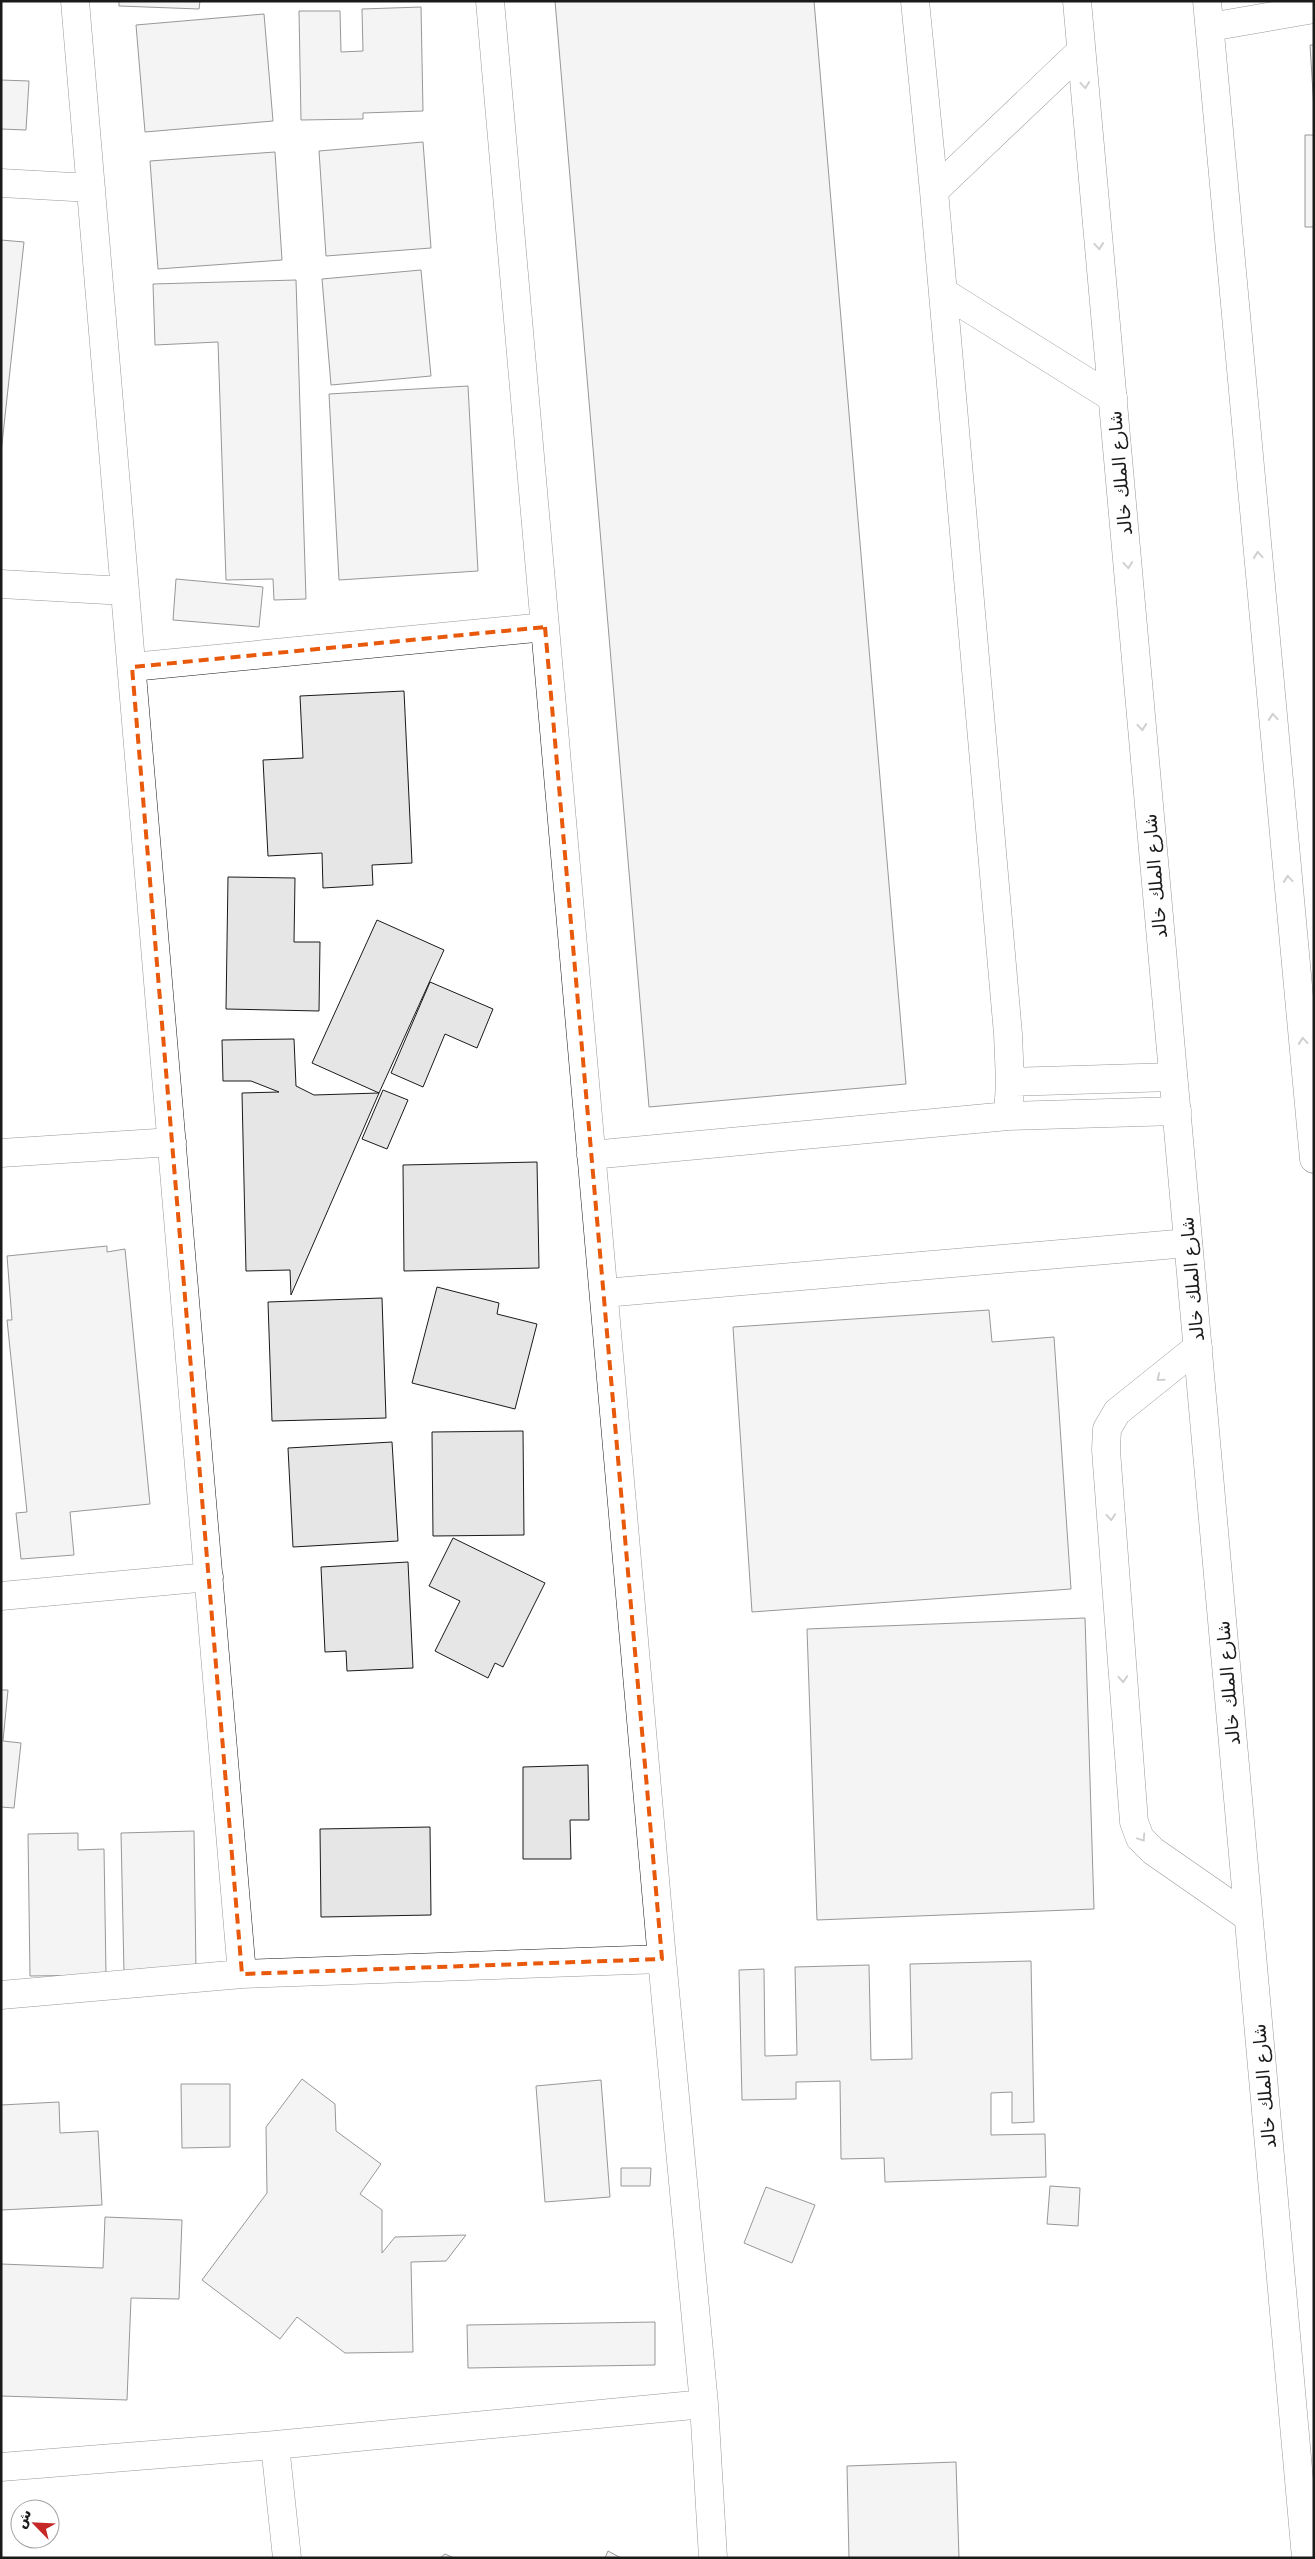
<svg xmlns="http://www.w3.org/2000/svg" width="1315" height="2559" font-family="'DejaVu Sans','Noto Naskh Arabic',sans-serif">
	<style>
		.building { fill: #e6e6e6; stroke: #1a1a1a }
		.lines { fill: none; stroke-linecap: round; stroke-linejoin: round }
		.minor-casing { stroke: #1a1a1a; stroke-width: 29 }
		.major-casing { stroke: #1a1a1a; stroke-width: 29 }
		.minor { stroke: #fff; stroke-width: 28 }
		.major { stroke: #fff; stroke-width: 28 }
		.oneway { stroke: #989898 }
		.marked { fill: none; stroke: #e8590c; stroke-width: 4; stroke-dasharray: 10 6; stroke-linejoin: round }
		.labels { text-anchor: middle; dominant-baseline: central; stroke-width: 4; stroke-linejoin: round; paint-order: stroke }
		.street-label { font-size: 18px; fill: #1a1a1a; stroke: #fff }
	</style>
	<rect width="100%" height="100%" fill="#fff"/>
	<path class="building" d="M119 1H200L199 9 119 6Z
		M555 1H814L906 1084 649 1107Z
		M421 7 423 111 363 113V119L301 120 299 11H340L341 52 363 51 362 9Z
		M264 14 273 121 145 132 136 25Z
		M1310 45H1314V109Z
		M1 80 29 81 26 130 1 129Z
		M1305 135H1314V227H1305Z
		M423 142 431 248 326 256 319 151Z
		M275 152 282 260 158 269 150 161Z
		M1 240 24 242 1 453Z
		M421 270 431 376 331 385 322 279Z
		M296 280 306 599 274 600 273 579 226 580 218 342 155 345 153 284Z
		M468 386 478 571 339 580 329 394Z
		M176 579 263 587 259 627 173 620Z
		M404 691 412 863 372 865 373 885 323 888 322 853 268 856 263 760 303 758 300 696Z
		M228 877 295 878 294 942H320L319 1011 226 1009Z
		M377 920 444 950 379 1093 312 1063Z
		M430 982 493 1009 477 1048 445 1034 423 1087 391 1073Z
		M294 1039 296 1086 314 1095 379 1093 291 1295 290 1270 246 1271 242 1093 279 1092 251 1081H223L222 1040Z
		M383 1090 408 1100 387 1149 362 1139Z
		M537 1162 539 1268 404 1271 403 1165Z
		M107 1246V1252L125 1249 150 1504 70 1512 74 1555 21 1559 16 1513 27 1512 7 1320H12L7 1256Z
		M437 1287 499 1303 497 1314 537 1324 515 1409 412 1383Z
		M382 1298 386 1418 272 1421 268 1302Z
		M989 1310 992 1342 1054 1337 1071 1589 752 1612 733 1327Z
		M523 1431 524 1535 433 1536 432 1432Z
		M392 1442 398 1541 293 1547 288 1448Z
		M453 1538 545 1583 503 1667 495 1663 488 1678 435 1651 460 1601 429 1586Z
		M408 1562 413 1668 347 1671 346 1651 325 1652 321 1567Z
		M1085 1618 1094 1909 817 1920 807 1629Z
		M1 1690H8L3 1741 21 1743 14 1808 1 1807Z
		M588 1765 589 1820H570L571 1859H523V1767Z
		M430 1827 431 1915 321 1917 320 1829Z
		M194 1831 196 1971 124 1973 121 1833Z
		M78 1833V1850L104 1849 106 1975 30 1976 28 1834Z
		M1031 1961 1034 2122 1012 2123V2092L991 2093V2135L1045 2134 1046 2177 885 2182 884 2158 841 2159 840 2081 796 2082V2099L742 2100 739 1970 764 1969 765 2056 797 2055 795 1967 869 1965 871 2060 912 2059 910 1964Z
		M302 2079 335 2104 336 2131 381 2164 360 2194 382 2210V2253L395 2237 466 2235 446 2261 411 2262 413 2352 345 2353 297 2317 280 2339 202 2280 267 2193 266 2127Z
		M601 2080 610 2197 545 2202 536 2086Z
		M181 2084H230V2147L182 2148Z
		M59 2102 60 2133 98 2131 102 2205 1 2210V2105Z
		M621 2168H651L650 2186H621Z
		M1050 2186 1080 2188 1078 2226 1047 2224Z
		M766 2187 815 2205 792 2263 744 2243Z
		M105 2217 182 2220 179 2299 131 2298 127 2400 1 2396V2264L103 2268Z
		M655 2322V2365L468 2368 467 2325Z
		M956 2462 959 2558H849L847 2466Z
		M608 2551 621 2558H605Z
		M445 2554 454 2558H440Z"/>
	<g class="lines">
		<defs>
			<path id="minor" d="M75 1 242 1974
				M490 1 662 1959 704 2404 713 2558
				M1210 27 1314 9
				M1 183 91 188
				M934 191 1081 51
				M943 292 1113 398
				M1 584 125 591
				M132 667 545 627
				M1010 1082 1173 1077
				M1008 1116 1177 1111
				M1 1153 172 1142
				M591 1155 1008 1116 1010 1082 1008 1034 934 191 915 1
				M604 1293 1188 1243
				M1198 1347 1117 1412 1107 1429 1106 1450 1134 1822 1140 1838 1153 1851 1248 1917
				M1 1596 209 1577
				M1 1995 242 1974 662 1959
				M275 2445 287 2558
				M1 2467 275 2445 704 2404"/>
			<path id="major" d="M1077 1 1306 2558
				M1207 1 1314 1159"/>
		</defs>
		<use href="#minor" class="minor-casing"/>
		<use href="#major" class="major-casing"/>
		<use href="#minor" class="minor"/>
		<use href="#major" class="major"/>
	</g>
	<defs><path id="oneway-chevron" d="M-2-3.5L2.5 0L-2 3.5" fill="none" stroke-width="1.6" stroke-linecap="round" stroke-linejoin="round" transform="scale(1.25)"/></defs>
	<g class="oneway">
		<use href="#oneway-chevron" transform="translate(1085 85) rotate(85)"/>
		<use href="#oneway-chevron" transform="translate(1099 246) rotate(85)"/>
		<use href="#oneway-chevron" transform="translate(1258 555) rotate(-95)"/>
		<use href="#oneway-chevron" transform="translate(1128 565) rotate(85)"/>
		<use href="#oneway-chevron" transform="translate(1273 717) rotate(-95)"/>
		<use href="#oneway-chevron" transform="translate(1142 727) rotate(85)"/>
		<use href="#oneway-chevron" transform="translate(1288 879) rotate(-95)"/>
		<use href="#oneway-chevron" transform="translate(1303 1041) rotate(-95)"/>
		<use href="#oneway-chevron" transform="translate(1160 1378) rotate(141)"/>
		<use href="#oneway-chevron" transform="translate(1111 1517) rotate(86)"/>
		<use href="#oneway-chevron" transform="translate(1123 1679) rotate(86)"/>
		<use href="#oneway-chevron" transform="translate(1142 1838) rotate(56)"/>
	</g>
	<path d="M0 0H1315V2559H0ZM545 627 662 1959 242 1974 132 667Z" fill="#fff" fill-opacity=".55" fill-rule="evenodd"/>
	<path class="marked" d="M545 627 662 1959 242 1974 132 667Z"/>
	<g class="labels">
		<g class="street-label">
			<text transform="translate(1120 473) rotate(-95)">شارع الملك خالد</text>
			<text transform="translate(1155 876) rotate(-95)">شارع الملك خالد</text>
			<text transform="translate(1192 1279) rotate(-95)">شارع الملك خالد</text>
			<text transform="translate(1228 1683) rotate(-95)">شارع الملك خالد</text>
			<text transform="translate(1264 2086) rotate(-95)">شارع الملك خالد</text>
		</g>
	</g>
	<rect width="1315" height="2559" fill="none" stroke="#1a1a1a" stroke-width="5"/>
	<g transform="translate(35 2524) rotate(294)"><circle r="24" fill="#ffffff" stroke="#a3a3a3"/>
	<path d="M0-4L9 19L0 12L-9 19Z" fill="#c62828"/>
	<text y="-8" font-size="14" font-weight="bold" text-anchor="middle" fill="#1a1a1a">ش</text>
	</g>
</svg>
